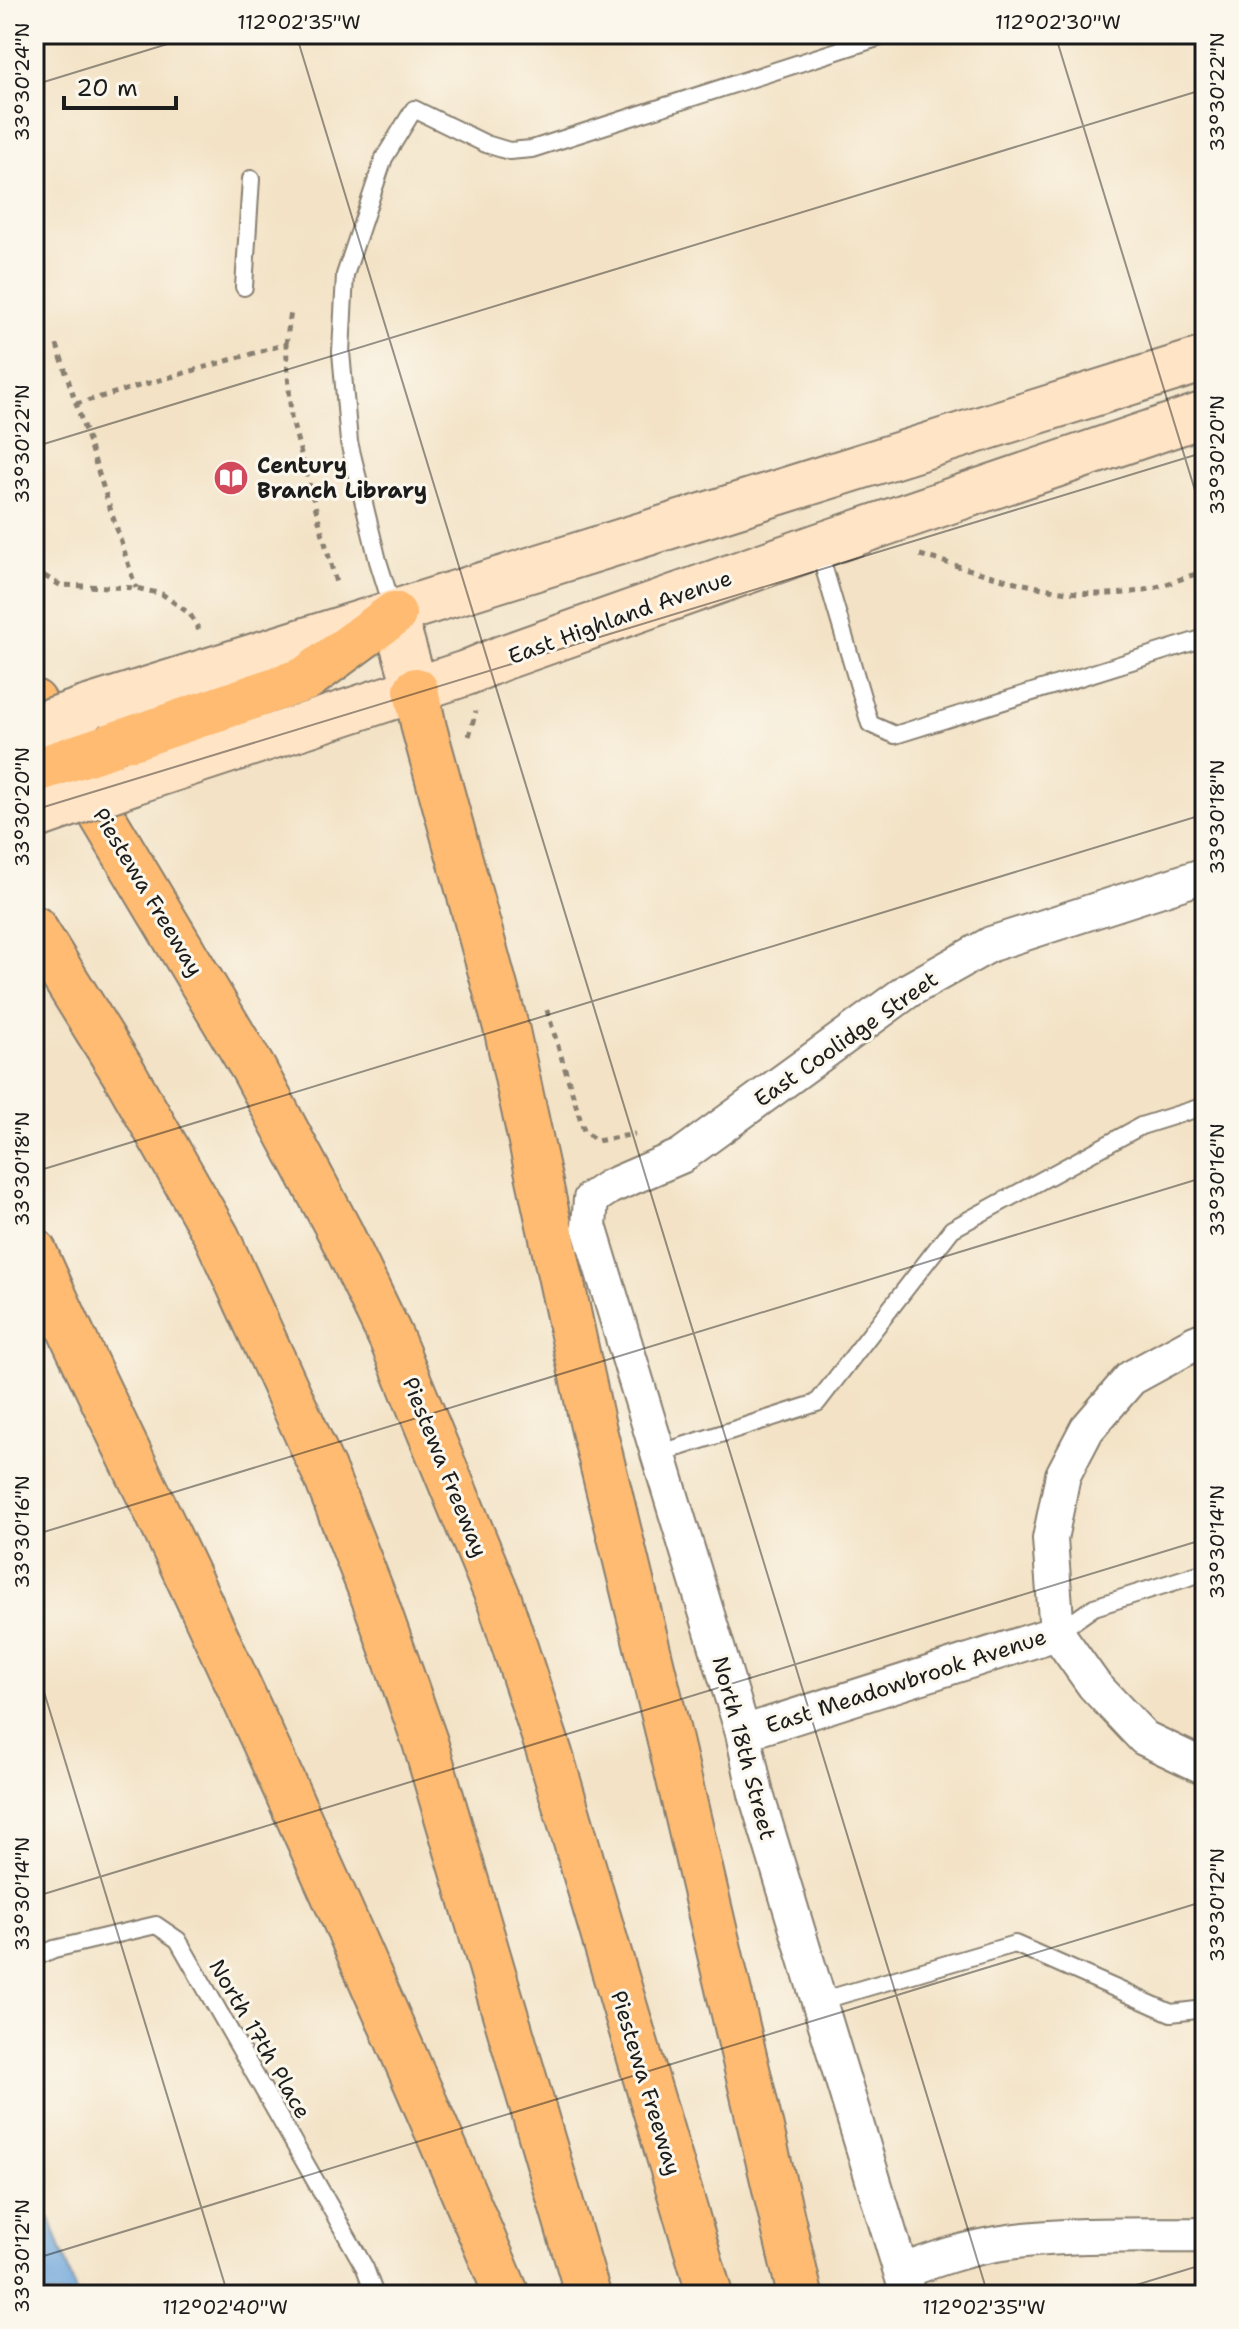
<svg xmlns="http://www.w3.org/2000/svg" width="1239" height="2329" font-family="'Shantell Sans',sans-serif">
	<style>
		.water { fill: #6ba4da; stroke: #44607b; stroke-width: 2 }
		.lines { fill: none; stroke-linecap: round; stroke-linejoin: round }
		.service-casing { stroke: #887f70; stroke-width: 20 }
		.minor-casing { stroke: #887f70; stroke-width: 38 }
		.secondary-casing { stroke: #887f70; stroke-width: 48 }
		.motorway-casing { stroke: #887f70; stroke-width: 48 }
		.path { stroke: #887f70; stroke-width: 5; stroke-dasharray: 6 6; stroke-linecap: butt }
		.service { stroke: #fff; stroke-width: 16 }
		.minor { stroke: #fff; stroke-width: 34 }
		.secondary { stroke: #ffe4c6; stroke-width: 44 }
		.motorway { stroke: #febb71; stroke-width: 44 }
		.secondary-bridge-casing { stroke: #887f70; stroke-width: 48; stroke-linecap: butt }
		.motorway-bridge-casing { stroke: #887f70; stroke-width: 48; stroke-linecap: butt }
		.secondary-bridge { stroke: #ffe4c6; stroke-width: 44 }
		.motorway-bridge { stroke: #febb71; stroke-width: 44 }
		.ticks { fill: none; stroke: #1c1c1c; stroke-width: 2; stroke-opacity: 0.45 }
		.labels { text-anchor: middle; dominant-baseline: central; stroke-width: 6; stroke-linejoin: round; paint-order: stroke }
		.poi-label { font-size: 22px; font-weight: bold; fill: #1c1c1c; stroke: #fbf7ec; text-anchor: start }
		.street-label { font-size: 22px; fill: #1c1c1c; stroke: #fbf7ec }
		.neatline { fill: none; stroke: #1c1c1c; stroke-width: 3 }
		.ticks-label { font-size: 20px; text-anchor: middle; fill: #1c1c1c }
	</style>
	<rect width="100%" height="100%" fill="#fbf7ec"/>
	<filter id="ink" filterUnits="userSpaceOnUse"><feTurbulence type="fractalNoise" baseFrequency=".0125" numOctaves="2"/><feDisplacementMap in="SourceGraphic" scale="16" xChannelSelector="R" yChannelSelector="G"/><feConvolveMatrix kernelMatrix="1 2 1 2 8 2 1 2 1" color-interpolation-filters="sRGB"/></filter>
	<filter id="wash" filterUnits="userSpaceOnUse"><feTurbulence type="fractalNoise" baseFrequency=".006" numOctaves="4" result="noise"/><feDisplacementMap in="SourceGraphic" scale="32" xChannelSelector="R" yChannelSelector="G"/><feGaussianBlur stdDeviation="1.8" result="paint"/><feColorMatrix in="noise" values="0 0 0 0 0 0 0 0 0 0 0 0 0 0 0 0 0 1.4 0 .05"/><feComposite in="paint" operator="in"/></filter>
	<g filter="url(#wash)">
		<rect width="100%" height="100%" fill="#f3e2c5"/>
		<path class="water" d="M50 2218 77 2295H34V2223Z"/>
	</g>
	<g filter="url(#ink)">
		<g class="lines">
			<defs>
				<path id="service" d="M244 287 251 179
					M818 548 870 724 895 735 1205 638
					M394 612 378 561 349 442 341 352 345 275 384 158 414 109 486 144 509 151 532 149 890 34
					M658 1454 817 1403 952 1229 1141 1126 1205 1106
					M1057 1633 1094 1607 1205 1572
					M34 1958 54 1949 156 1925 178 1940 365 2268 375 2295
					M817 2002 1015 1944 1171 2013 1205 2009"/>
				<path id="minor" d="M1057 1633 1050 1539 1063 1475 1087 1429 1131 1378 1195 1343 1205 1339
					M743 1733 1057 1633 1094 1685 1144 1738 1205 1767
					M901 2272C933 2260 967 2248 1002 2243 1069 2233 1137 2236 1205 2235
					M908 2295 756 1794 743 1733 589 1226 591 1199 609 1187 681 1156 909 990 991 944 1205 875"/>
				<path id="secondary" d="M394 614 416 690
					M85 709 1205 359
					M133 782 466 673 502 658 818 546 1205 414"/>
				<path id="motorway" d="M416 690 424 728 507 1031 592 1422 667 1728 800 2295
					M34 702 254 1070 340 1232 391 1338 500 1602 550 1754 710 2295
					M109 746 305 679 394 614
					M34 928 125 1075 217 1237 326 1476 375 1601 425 1742 588 2295
					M34 1251C89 1376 152 1498 209 1622 313 1845 412 2069 507 2295"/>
			</defs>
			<use href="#service" class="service-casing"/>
			<use href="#minor" class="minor-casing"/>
			<use href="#secondary" class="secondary-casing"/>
			<use href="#motorway" class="motorway-casing"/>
			<path class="path" d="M286 344 291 311
				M57 345 136 588
				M76 404 286 344 291 417 336 583
				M920 555C987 574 1064 602 1133 592 1157 589 1182 578 1205 571
				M34 570 60 585 136 588 162 594 190 614 199 630
				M469 736 476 711
				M547 1010 584 1131 597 1141 635 1134"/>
			<use href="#service" class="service"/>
			<use href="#minor" class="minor"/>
			<use href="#secondary" class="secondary"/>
			<use href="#motorway" class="motorway"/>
			<defs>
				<path id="secondary-bridge" d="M34 726 85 709
					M34 817 133 782"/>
				<path id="motorway-bridge" d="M34 771 109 746"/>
			</defs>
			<use href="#secondary-bridge" class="secondary-bridge-casing"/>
			<use href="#motorway-bridge" class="motorway-bridge-casing"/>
			<use href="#secondary-bridge" class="secondary-bridge"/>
			<use href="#motorway-bridge" class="motorway-bridge"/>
		</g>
	</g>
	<path class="ticks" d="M296 34 988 2295M1055 34 1205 523M34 85 200 34M34 447 1205 89M34 810 1205 452M34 1172 1205 814M34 1535 1205 1177M34 1659 228 2295M34 1897 1205 1539M34 2259 1205 1901M1103 2295 1205 2264"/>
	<defs>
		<symbol id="library-disc" viewBox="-11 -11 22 22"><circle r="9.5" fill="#d1495b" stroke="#fbf7ec"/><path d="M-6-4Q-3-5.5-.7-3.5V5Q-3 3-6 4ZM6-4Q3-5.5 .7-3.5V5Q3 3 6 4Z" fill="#fff"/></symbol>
	</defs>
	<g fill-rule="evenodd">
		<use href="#library-disc" x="211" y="458" width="40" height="40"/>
	</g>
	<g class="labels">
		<g class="poi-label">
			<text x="257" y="465">Century<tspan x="257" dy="25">Branch Library</tspan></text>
		</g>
		<g class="street-label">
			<text transform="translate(620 617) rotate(-20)">East Highland Avenue</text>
			<text transform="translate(148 892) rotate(59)">Piestewa Freeway</text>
			<text transform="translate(846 1039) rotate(-35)">East Coolidge Street</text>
			<text transform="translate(445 1467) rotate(68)">Piestewa Freeway</text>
			<text transform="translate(906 1681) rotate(-18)">East Meadowbrook Avenue</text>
			<text transform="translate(744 1748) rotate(75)">North 18th Street</text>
			<text transform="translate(260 2039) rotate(60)">North 17th Place</text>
			<text transform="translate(646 2083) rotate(73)">Piestewa Freeway</text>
		</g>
	</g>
	<rect width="1239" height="2329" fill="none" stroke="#fbf7ec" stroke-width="88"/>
	<path d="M64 96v12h112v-12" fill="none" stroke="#1c1c1c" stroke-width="4"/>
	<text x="76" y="96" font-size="24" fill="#1c1c1c" stroke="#fbf7ec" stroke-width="6" paint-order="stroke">20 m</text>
	<rect x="44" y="44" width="1151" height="2241" class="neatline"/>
	<g class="ticks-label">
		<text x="299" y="29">112°02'35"W</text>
		<text x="1058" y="29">112°02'30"W</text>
		<text transform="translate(22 82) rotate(-90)" y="7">33°30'24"N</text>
		<text transform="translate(1217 92) rotate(-90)" y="7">33°30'22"N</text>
		<text transform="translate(22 444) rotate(-90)" y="7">33°30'22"N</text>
		<text transform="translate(1217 455) rotate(-90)" y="7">33°30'20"N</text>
		<text transform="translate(22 807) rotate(-90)" y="7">33°30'20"N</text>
		<text transform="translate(1217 817) rotate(-90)" y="7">33°30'18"N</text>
		<text transform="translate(22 1169) rotate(-90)" y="7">33°30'18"N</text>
		<text transform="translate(1217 1180) rotate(-90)" y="7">33°30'16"N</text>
		<text transform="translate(22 1532) rotate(-90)" y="7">33°30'16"N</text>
		<text transform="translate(1217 1542) rotate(-90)" y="7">33°30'14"N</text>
		<text transform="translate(22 1894) rotate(-90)" y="7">33°30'14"N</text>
		<text transform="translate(1217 1905) rotate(-90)" y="7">33°30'12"N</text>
		<text transform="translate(22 2256) rotate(-90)" y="7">33°30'12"N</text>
		<text x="225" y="2314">112°02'40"W</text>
		<text x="984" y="2314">112°02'35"W</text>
	</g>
</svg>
